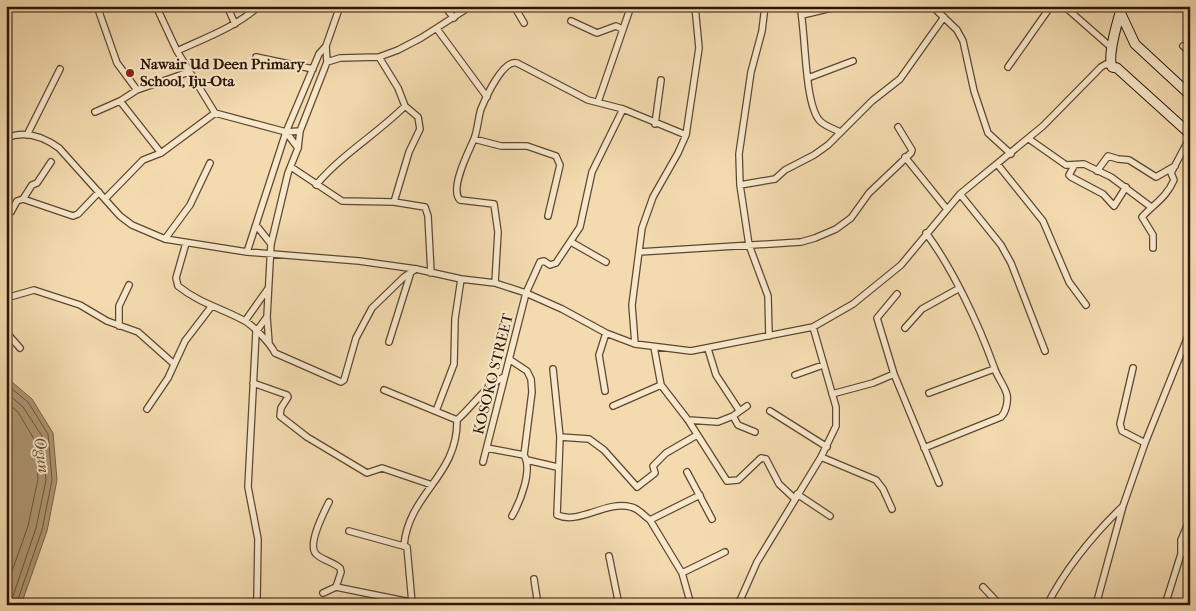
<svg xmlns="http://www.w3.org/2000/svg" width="1196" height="611" font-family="'IM FELL French Canon',serif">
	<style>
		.water { fill: #af9875; stroke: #7b6448 }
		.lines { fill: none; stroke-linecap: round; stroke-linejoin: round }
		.shore { stroke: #6e563d; stroke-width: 1 }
		.minor-casing { stroke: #5e4630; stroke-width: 8 }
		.secondary-casing { stroke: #2c1505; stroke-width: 11 }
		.minor { stroke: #f7e8cb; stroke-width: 5.5 }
		.secondary { stroke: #f7e8cb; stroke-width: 9 }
		.poi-dot { fill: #8f2418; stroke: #f7e8cb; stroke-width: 2 }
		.labels { text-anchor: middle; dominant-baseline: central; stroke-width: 4; stroke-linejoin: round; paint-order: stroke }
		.poi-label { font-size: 15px; font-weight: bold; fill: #2c1505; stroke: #f7e8cb; text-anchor: start }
		.street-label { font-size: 15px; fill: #2c1505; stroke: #f7e8cb }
		.water-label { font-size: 16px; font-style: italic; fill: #604932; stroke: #f7e8cb }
	</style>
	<rect width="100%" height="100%" fill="#f3dbaf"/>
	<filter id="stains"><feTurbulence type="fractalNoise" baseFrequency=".004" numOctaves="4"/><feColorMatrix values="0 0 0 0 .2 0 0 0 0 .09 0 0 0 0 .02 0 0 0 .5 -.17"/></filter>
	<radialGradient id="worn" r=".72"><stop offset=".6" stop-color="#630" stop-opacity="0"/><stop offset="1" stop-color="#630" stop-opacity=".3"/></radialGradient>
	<path class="water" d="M6 377 32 399 53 433 57 480 47 531 21 605H6Z"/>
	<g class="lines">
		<path class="shore" d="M6 384 28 402 48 434 52 480 42 530 16 605
			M6 392 23 407 42 436 46 480 36 528 10 605
			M6 402 18 412 34 439 38 479 28 526 6 588"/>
		<defs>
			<path id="minor" d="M97 6 117 63 137 90
				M156 6 177 51 215 113
				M227 6 235 24
				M444 6 454 18
				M514 6 524 23
				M765 6 762 31 751 72 739 154 740 185 749 245 768 296 769 336
				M800 6C806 33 804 104 820 121 825 126 834 129 840 132
				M932 6 957 30 963 41 974 91 988 133 1011 154
				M1064 6 1113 49
				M802 15 840 6
				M571 21 597 33 616 26 622 29
				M437 29 487 97
				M1183 46 1190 52
				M177 51C205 38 236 27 259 6
				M256 57 313 69
				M379 57 398 88 405 106 418 117 420 129 409 152 394 202
				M327 62 340 58 379 57 398 50 421 38 471 6
				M1008 67 1051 6
				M808 78 853 61
				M120 101 161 153
				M598 102 631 6
				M95 112 120 101 137 90 189 72
				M655 124 661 80
				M27 135 60 69
				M6 138C25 130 44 137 59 148L120 216 132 225 165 239 247 252 359 261 416 269 461 279 495 283 526 293 562 309 606 333 635 344 691 351 813 327 853 304 901 265 960 194 1043 126 1101 67 1106 64 1112 67
				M474 139 501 146H527L556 156 560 165 548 216
				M1029 139 1066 165 1084 164 1111 177 1151 207
				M298 148 286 132 300 131
				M905 157 946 208
				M998 165 1043 221 1069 282 1086 305
				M1074 166 1069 175 1071 177 1103 194 1114 206 1126 187
				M291 167 342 201 394 202 425 207 428 216 431 273
				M1097 171 1108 156 1118 159 1129 160 1156 177 1175 166
				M316 185C342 154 377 134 405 106
				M740 185 775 179 785 170 814 155 828 145 872 101 900 79 944 17
				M960 194 1001 245 1011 263 1045 351
				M23 199 73 216 78 214 99 192
				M105 199 143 160 161 153 215 113 286 132
				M6 214 11 212 17 201 23 199 32 185 37 183 51 162
				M256 225 271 244
				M165 239 190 205 210 163
				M571 242 606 262
				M186 243 176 278 178 286C199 303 221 308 243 320 253 325 270 343 275 353L341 382 344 380 356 338 372 308 404 277 416 269
				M1153 248V235L1142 217C1155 203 1166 198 1174 180L1171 173 1190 137
				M247 252 286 132 319 54 326 46 340 6
				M639 252 801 242 815 238 836 229 851 218 869 193 911 153 912 150 898 127
				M495 283 498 232 494 204 460 200C449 189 469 151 474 139 478 129 478 118 481 109 486 97 503 59 517 63L588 100 623 109 686 135
				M6 298 34 290 80 305 107 321 138 332 174 364
				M245 321 267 290
				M119 326V306L129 285
				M905 328 922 309 958 289
				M6 332 20 348
				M389 342 410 275
				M269 343 267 317 271 244 288 173 298 148 300 131 327 62 326 46
				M635 344 632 305 642 228 653 197 678 153 686 135 699 48 695 6
				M654 347 661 385 688 420 727 481 738 480 761 458 766 459 779 484 795 499
				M708 349 716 375 739 410
				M509 359 527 371 531 379 532 392 524 455C533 470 520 502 512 516
				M1133 368 1120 424 1122 431 1145 443
				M553 369 560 437 589 439 604 450 637 487 655 473 653 466 666 453 697 435
				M894 374 877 318 897 294
				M795 375 823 365
				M253 383 287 395 288 397 281 408 280 416 307 437 367 473 382 468 432 485
				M384 390 457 420
				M605 391 599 355 606 333
				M929 393 994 369
				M832 394 873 383 894 374 939 483
				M613 406 661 385
				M147 409 168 378 185 341 211 307
				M436 411 454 364 455 319 461 279
				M770 411 827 447
				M733 416 738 425 755 432
				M688 420 718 422 733 416 747 406
				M560 437 557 515C580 525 606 500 631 507 638 508 644 516 650 520
				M487 448 524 455
				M924 448 1001 417C1006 412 1008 402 1007 395 1005 386 997 377 994 367 979 325 953 269 926 233
				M821 457 876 480 883 489 892 509
				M527 460 557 467
				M483 462 526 293 540 262 544 261 550 265 556 263 580 227 592 172 623 109
				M687 472 712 519
				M797 494 830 516
				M329 502C324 512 307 545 316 554 322 560 333 562 340 568L341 572 336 587
				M349 531 407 547 412 603
				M404 545C409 493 458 476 457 420 473 406 485 386 504 377
				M1181 554V540L1190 519
				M609 556 619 605
				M682 573 725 552
				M534 579 538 605
				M983 587 1000 605
				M323 593 336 587 425 605
				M248 605 254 604 257 598 258 539 248 487 256 332 266 318
				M691 605 682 573 650 520 700 495
				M738 605 757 562 821 457 836 426V407L813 327
				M1047 605C1067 566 1092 536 1123 506
				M1096 605 1123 506 1145 443 1190 331
				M1165 605 1181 554 1190 551"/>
			<path id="secondary" d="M1122 6C1118 20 1107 55 1112 67L1117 68 1190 134
				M1120 12 1135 44 1190 95"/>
		</defs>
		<use href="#minor" class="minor-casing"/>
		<use href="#secondary" class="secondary-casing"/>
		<use href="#minor" class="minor"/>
		<use href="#secondary" class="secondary"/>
	</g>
	<circle class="poi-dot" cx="130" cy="73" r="5"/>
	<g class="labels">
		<g class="poi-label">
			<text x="140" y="64">Nawair Ud Deen Primary<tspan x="140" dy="17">School, Iju-Ota</tspan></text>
		</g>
		<g class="street-label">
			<text transform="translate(493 374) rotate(-76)">KOSOKO STREET</text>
		</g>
		<g class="water-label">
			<text transform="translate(42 455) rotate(82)">Ogun</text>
		</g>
	</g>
	<rect width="1196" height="611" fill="none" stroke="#f3dbaf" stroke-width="25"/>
	<rect x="8" y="8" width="1181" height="596" fill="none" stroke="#2c1505" stroke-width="2.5"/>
	<rect x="12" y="12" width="1171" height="586" fill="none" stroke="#2c1505"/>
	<rect width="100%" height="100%" filter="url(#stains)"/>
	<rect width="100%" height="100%" fill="url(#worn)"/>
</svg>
